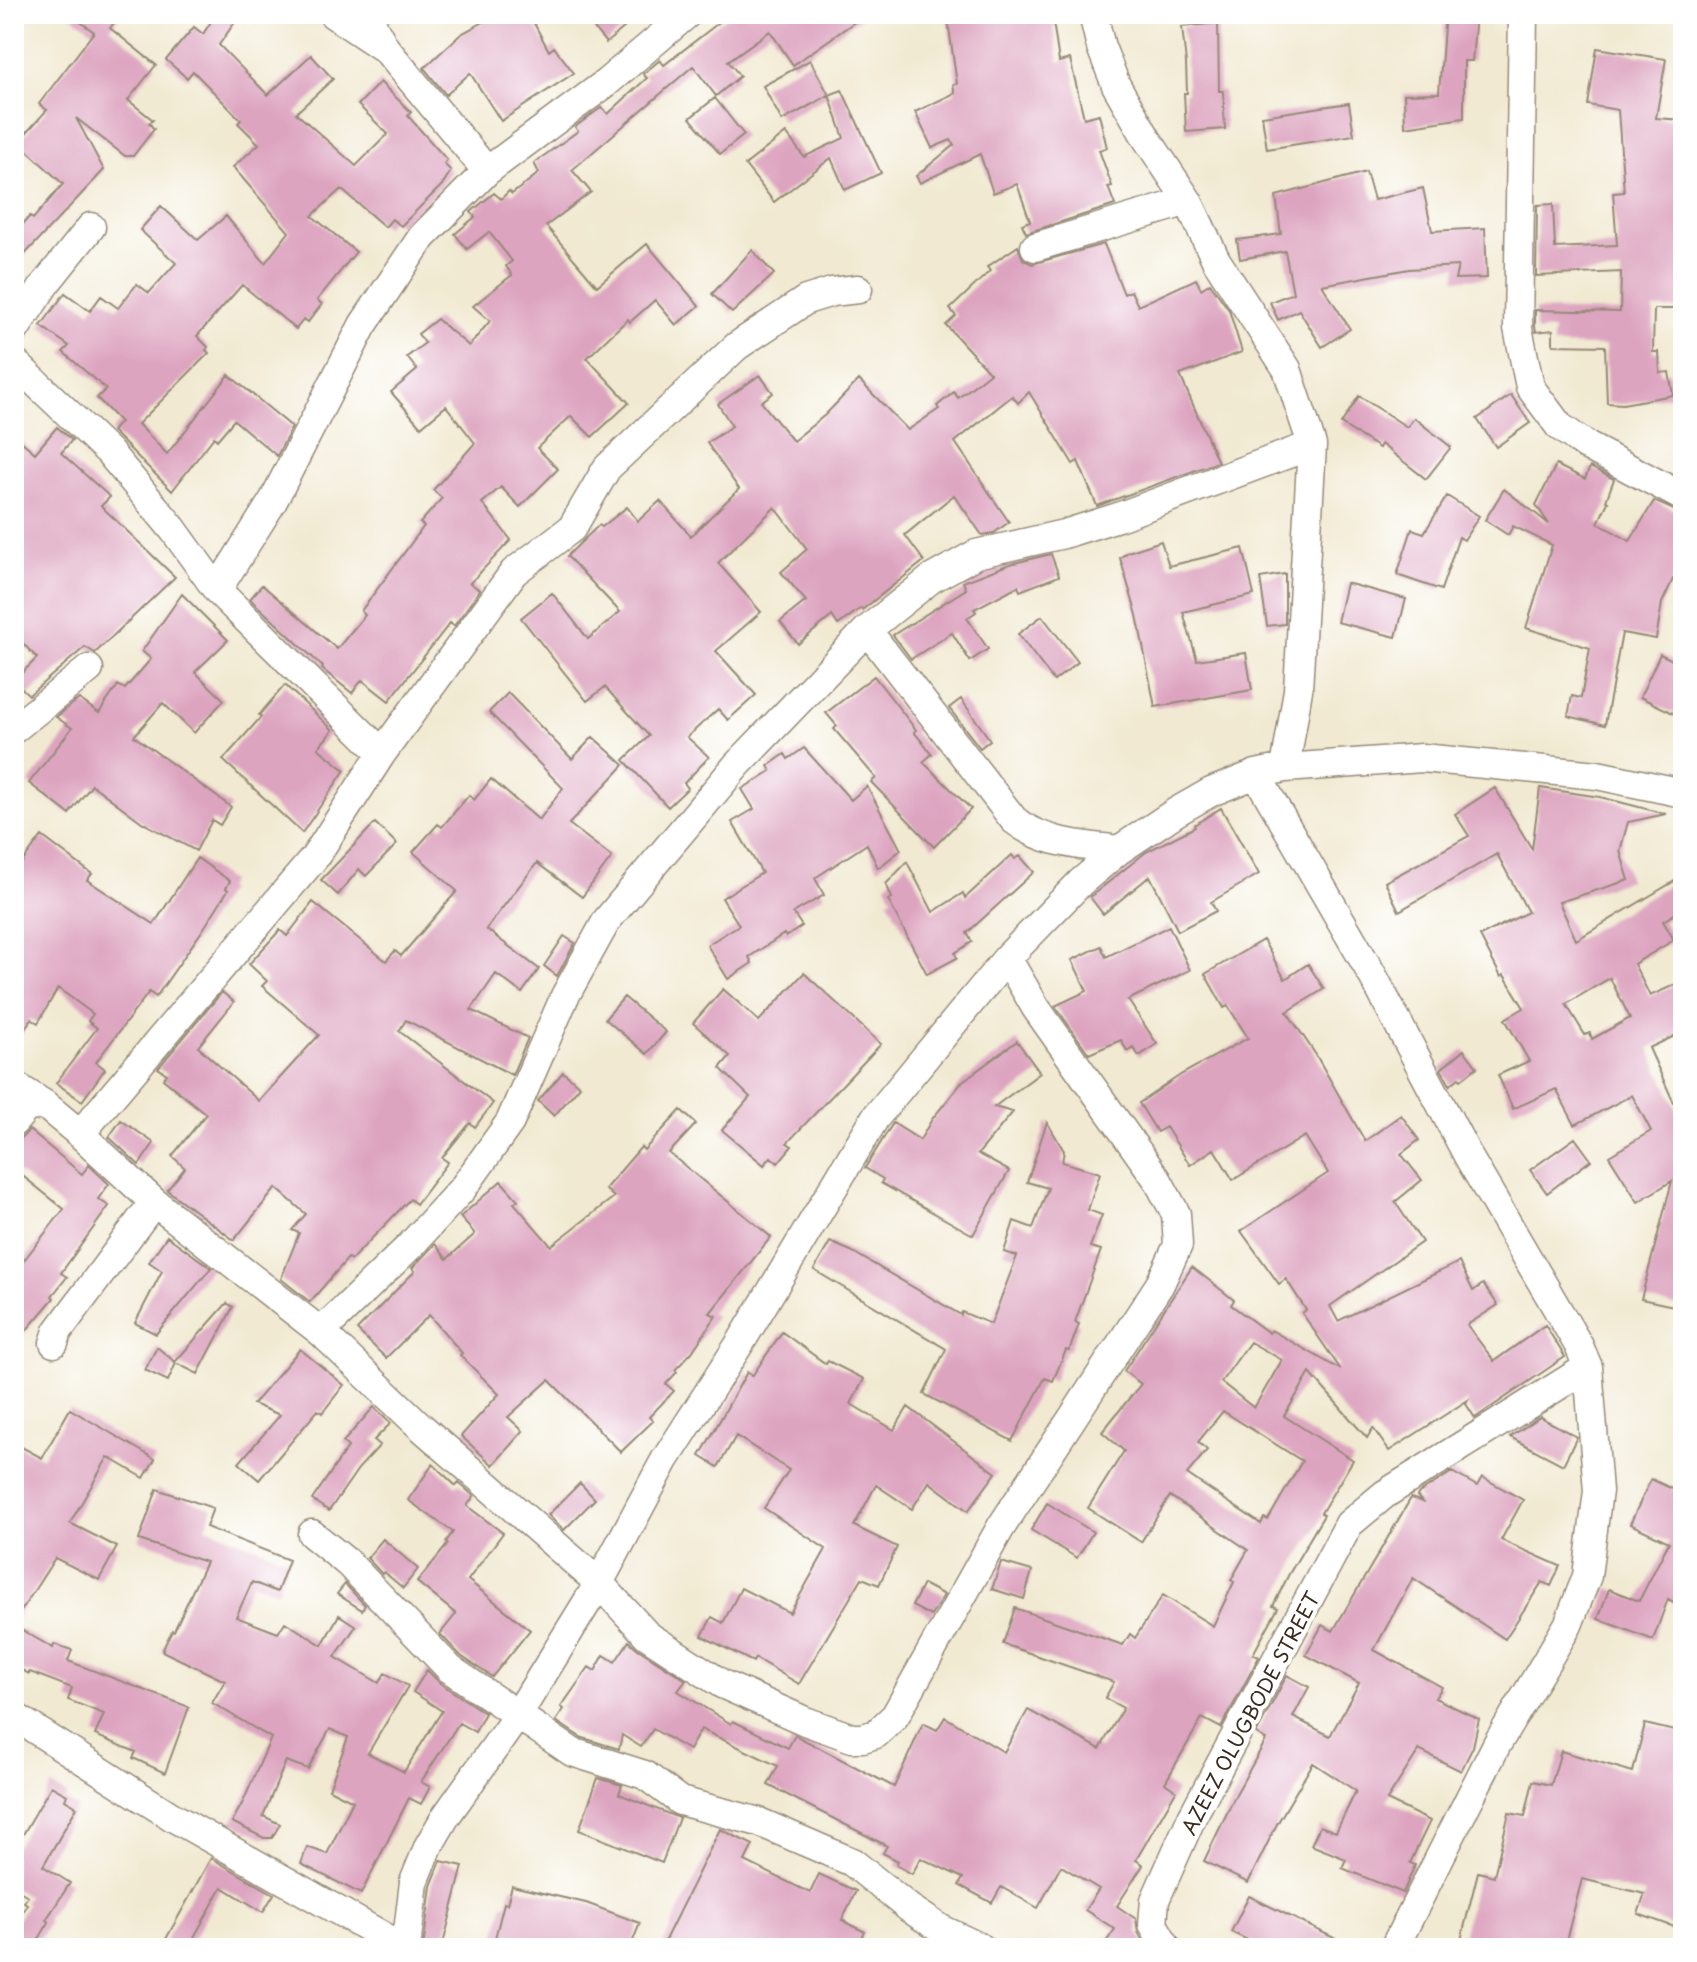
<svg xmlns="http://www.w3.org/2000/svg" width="1697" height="1962" font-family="'Playpen Sans',sans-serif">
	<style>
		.building { fill: #dda4c0; fill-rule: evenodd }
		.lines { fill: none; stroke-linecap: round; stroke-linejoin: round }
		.minor-casing { stroke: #968a78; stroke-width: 31 }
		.minor { stroke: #fff; stroke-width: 28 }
		.labels { text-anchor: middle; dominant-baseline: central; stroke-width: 8; stroke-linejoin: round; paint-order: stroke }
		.street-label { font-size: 20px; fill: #3b2a1e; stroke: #fff }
	</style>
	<rect width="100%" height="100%" fill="#fff"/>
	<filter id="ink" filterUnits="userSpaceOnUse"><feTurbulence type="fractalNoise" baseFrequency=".0125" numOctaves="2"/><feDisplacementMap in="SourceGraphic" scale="16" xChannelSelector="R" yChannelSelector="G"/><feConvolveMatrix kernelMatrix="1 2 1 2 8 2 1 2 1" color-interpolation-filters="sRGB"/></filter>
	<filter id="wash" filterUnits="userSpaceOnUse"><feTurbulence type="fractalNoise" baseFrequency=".006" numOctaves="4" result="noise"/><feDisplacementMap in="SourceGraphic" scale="32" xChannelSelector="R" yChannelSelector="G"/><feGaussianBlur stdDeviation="1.8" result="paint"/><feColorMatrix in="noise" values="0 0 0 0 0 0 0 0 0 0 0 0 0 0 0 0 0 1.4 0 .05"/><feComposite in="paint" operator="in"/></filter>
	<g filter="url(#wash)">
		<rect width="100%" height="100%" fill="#f1e9d1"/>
		<g id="blocks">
			<path class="building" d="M70 14H121L110 28 156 65 128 100 153 120 149 123 154 129 133 156H125L76 118 104 170 14 266V234L30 216 33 219 63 184 18 142 47 110 39 104 94 32Z
				M216 14H223L235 22 219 45 268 95 311 55 333 79 296 113 356 166 388 134 358 105 380 82 411 112 408 116 447 160 444 164 451 171 442 185 401 226 392 219 385 227 341 189 312 216 356 252 317 300 322 304 308 322 304 319 296 329 242 285 197 336 208 347 206 350 209 353 138 424 167 454 229 375 292 427 277 456 234 420 217 440 214 437 172 491 112 431 120 422 97 398 106 389 63 352 69 346 41 326 65 293 90 311 101 296 118 308 137 284 149 293 176 263 140 230 161 206 198 240 226 216 265 263 289 232 233 167 259 144 238 123 241 120 193 71 187 78 166 60 194 27 203 34Z
				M498 14H529L549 51 554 47 574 73 501 121 470 73 446 95 424 68 461 34Z
				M582 14H640L606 43Z
				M730 14H866L793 65 770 31 728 61 740 76 716 96 693 66 572 170 591 192 546 226 597 286 647 244 699 306 676 325 655 300 630 322 628 319 587 358 629 403 592 437 571 416 537 448 558 469 520 507 501 487 482 503 511 540 470 583 480 590 454 626 450 623 389 701 362 680 352 693 322 669 323 667 250 599 262 585 337 649 365 615 361 611 424 526 420 523 442 498 433 490 475 443 446 406 421 427 391 392 417 370 407 357 425 343 418 334 437 319 469 346 490 321 473 306 512 275 506 266 512 261 489 232 467 249 455 234 475 217 471 212 494 193 501 199 509 191 512 194 539 173 534 163 578 131 575 127 602 107 608 114 647 78 643 74 660 60 664 65Z
				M947 14H1052L1059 62 1070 59 1084 118 1099 114 1107 148 1099 150 1112 186 1108 187 1115 205 1026 233 1022 224 1030 221 1017 184 993 193 980 154 920 183 916 176 954 145 951 140 932 148 915 112 955 93 953 85 957 84Z
				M1445 14H1476L1472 61H1464V118L1405 127 1404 94 1439 93Z
				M1218 23 1219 91H1223L1225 129 1186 132 1184 93H1187L1186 63 1182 27Z
				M1597 48 1666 59 1656 118 1683 120V309H1654L1653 352H1659L1660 373 1669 372 1673 395 1623 404 1607 403 1605 346 1553 345V330L1536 332 1535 326V310L1620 312 1621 272 1536 276 1537 205 1553 204 1555 248 1617 245 1613 193 1624 192 1618 110 1588 105Z
				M810 60 829 95 782 121 763 86Z
				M842 90 881 173 845 190 831 158 774 202 745 165 786 133 804 157 844 138 829 95Z
				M715 98 744 135 720 154 690 118Z
				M1349 103 1354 135 1267 149 1262 116Z
				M1366 172 1374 200 1423 188 1432 231 1485 228 1487 278 1455 279 1458 266 1409 269 1322 285 1350 329 1322 347 1299 310 1278 320 1270 302 1293 293 1285 251 1240 259 1237 240 1281 234 1276 196Z
				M1104 244 1124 294 1131 291 1138 306 1196 279 1201 289 1210 283 1229 310 1242 352 1180 375 1218 462 1097 506 1078 461 1073 464 1029 392 1018 403 1012 396 955 442 1009 522 994 533 982 535 954 495 905 535 924 561 862 610 861 608 838 625 832 616 798 644 780 622 806 601 781 572 807 549 775 507 718 563 761 612 716 651 756 695 728 720 718 709 687 737 709 757 684 783 688 788 668 807 624 760 649 736 605 687 587 701 521 618 552 593 588 639 620 612 567 556 599 525 602 527 627 507 638 521 660 501 691 536 739 489 707 443 732 426 718 404 760 375 773 393 761 402 793 441 825 415 859 380 908 430 939 409 937 406 954 392 958 398 990 373 946 325 956 316 950 309 990 271 987 267 1018 246 1023 259 1032 264Z
				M752 250 774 274 732 313 712 294Z
				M1511 395 1530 423 1496 447 1477 419Z
				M1359 396 1407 427 1414 418 1451 447 1426 479 1381 444 1379 448 1341 424Z
				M57 427 72 440 61 453 110 497 101 506 175 577 95 653 85 647 29 695 14 681 37 658 14 634V435L35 453Z
				M1556 465 1585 479 1590 467 1614 479 1606 501 1608 502 1598 523 1630 541 1654 501 1683 514V584L1673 579 1662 603 1656 639 1622 633 1605 725 1568 716 1572 696 1581 698 1590 648 1526 628 1552 545 1513 526 1508 535 1485 520 1504 489 1549 524 1536 505Z
				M1447 496 1479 516 1464 540 1459 537 1441 590 1397 575 1412 529 1424 533Z
				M1161 541 1169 566 1243 548 1254 595 1183 612 1197 660 1246 653 1252 690 1155 707 1137 615 1120 558 1128 552Z
				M1051 554 1059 576 1020 591 1018 586 974 609 976 612 967 618 988 649 970 661 952 633 911 659 893 635 966 589 963 582 1010 564Z
				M1285 574V624L1267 626 1260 578Z
				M1346 583 1406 599 1396 637 1337 622Z
				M182 594 228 640 195 672 224 700 194 733 163 703 134 736 231 807 220 825 212 820 196 851 143 823 92 785 69 814 29 783 72 728 56 717 79 699 99 713 118 685 125 689 151 659 142 651Z
				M1042 616 1078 662 1054 681 1018 634Z
				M1660 654 1683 665V718L1640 697Z
				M874 676 916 730 914 732 932 754 923 762 971 809 934 847 871 782 876 778 834 729 837 726 826 713Z
				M285 685 333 730 318 748 345 770 302 833 223 760 261 717 259 715Z
				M508 693 572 759 593 737 624 765 569 824 612 857 582 897 537 863 486 929 539 969 522 993 496 974 471 1010 528 1038 512 1075 406 1020 399 1031 493 1103 475 1127 470 1123 442 1158 448 1162 416 1204 410 1199 351 1260 348 1258 310 1302 281 1279 299 1233 292 1230 306 1214 276 1188 234 1240 167 1190 185 1168 172 1156 206 1114 163 1079 167 1074 158 1068 222 992 234 1002 198 1047 259 1101 319 1035 262 986 267 981 249 964 280 930 287 936 313 902 386 961 395 951 401 956 457 891 413 852 438 824 442 827 469 795 474 800 491 779 539 820 563 788 489 712Z
				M961 699 990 740 980 748 949 708Z
				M804 748 851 800 867 786 901 850 878 868 867 844 815 878 824 895 793 913 802 926 786 937 784 934 749 957 752 963 728 979 707 945 739 925 722 898 762 873 732 822 754 809 742 789 771 771 768 766 785 754 788 759Z
				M1495 788 1532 849 1540 788 1600 797 1666 814 1628 822 1620 851 1629 880 1559 902 1576 940 1683 876V909L1663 921 1674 940 1634 964 1650 996 1683 981V1032L1649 1048 1683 1123V1308L1641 1299 1672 1181 1638 1202 1609 1156 1651 1131 1632 1095 1575 1125 1556 1089 1513 1109 1498 1075 1529 1061 1505 1019 1524 1008 1504 975 1501 977 1480 936 1528 912 1497 854 1399 911 1385 882 1469 836 1455 814ZM1610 978 1630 1018 1592 1039 1590 1033 1585 1035 1566 1004Z
				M1221 808 1259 874 1211 902 1216 911 1178 931 1150 876 1103 914 1090 897 1146 852 1195 827 1194 825Z
				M375 823 397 844 366 876 359 869 338 895 321 880Z
				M42 836 92 874 87 880 154 924 197 858 230 881 226 888 228 890 204 928 156 997 149 992 96 1062 105 1069 82 1101 56 1083 97 1028 88 1021 93 1014 58 988 38 1023 31 1019 14 1047V873Z
				M1012 855 1015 859 1020 856 1034 872 967 933 972 942 955 953 957 958 927 974 888 900 892 898 886 884 907 862 933 912 963 893 965 898Z
				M1169 926 1190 970 1128 1000 1157 1044 1139 1056 1133 1047 1127 1051 1121 1040 1089 1054 1055 1006 1087 991 1072 960 1101 946 1106 957Z
				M564 936 575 943 557 976 544 966Z
				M1263 940 1285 979 1308 964 1324 989 1287 1012 1316 1055 1365 1141 1401 1115 1419 1140 1401 1154 1422 1180 1395 1202 1422 1242 1330 1306 1338 1321 1459 1262 1473 1291 1483 1284 1498 1305 1467 1325 1494 1361 1545 1325 1565 1357 1475 1418 1466 1404 1468 1400 1389 1451 1373 1428 1367 1438 1310 1373 1284 1416 1353 1460 1321 1513 1324 1515 1289 1574 1273 1606 1278 1608 1253 1654 1259 1657 1221 1728 1202 1718 1165 1783 1176 1791 1136 1860 1143 1865 1117 1906 1136 1919 1138 1932 1147 1948H1102L1115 1929 1085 1910 1099 1889 1061 1866 1038 1908 1001 1887 992 1903 959 1885 963 1878 921 1858 912 1874 896 1865 898 1861 883 1853 887 1846 768 1785 778 1766 701 1729 689 1750 653 1729 641 1747 622 1735 619 1749 580 1737 556 1721 564 1709 561 1707 589 1667 595 1671 604 1655 615 1662 629 1641 638 1649 686 1680 678 1691 731 1724 733 1721 788 1748 795 1735 894 1787 923 1723 937 1730 945 1717 1004 1752 1028 1710 1100 1749 1123 1708 1105 1698 1114 1682 1003 1644 1015 1608 1123 1645 1130 1634 1135 1638 1163 1595 1213 1626 1234 1582 1231 1580 1248 1550 1170 1496 1141 1542 1088 1508 1124 1451 1102 1432 1141 1384 1124 1371 1192 1267 1234 1300 1231 1305 1269 1333 1271 1330 1341 1370 1302 1313 1306 1310 1286 1279 1279 1284 1241 1231 1328 1173 1305 1136 1233 1180 1214 1149 1190 1165 1166 1127 1157 1132 1139 1103 1182 1074 1248 1038 1228 1006 1224 1008 1205 974ZM1250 1342 1282 1360 1254 1408 1221 1382ZM1223 1411 1302 1461 1268 1520 1264 1518 1261 1524 1187 1474 1207 1450 1198 1442Z
				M804 973 881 1044 787 1143 792 1146 778 1163 771 1157 764 1165 722 1130 750 1097 720 1068 730 1056 693 1023 723 989 759 1021Z
				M624 997 666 1032 647 1054 605 1019Z
				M1017 1041 1040 1073 994 1107 1013 1112 978 1154 1009 1171 973 1235 881 1183 883 1179 865 1168 893 1123 920 1140 932 1119 963 1081Z
				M1464 1050 1477 1067 1461 1080 1459 1078 1450 1085 1441 1069Z
				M563 1072 580 1086 554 1116 538 1101Z
				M681 1110 696 1124 669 1153 771 1237 710 1313 716 1316 692 1352 675 1370 677 1372 666 1384 674 1391 649 1417 653 1421 621 1452 549 1380 508 1417 523 1431 493 1465 461 1436 499 1394 460 1355 462 1353 429 1315 386 1358 357 1330 415 1271 412 1268 435 1244 447 1259 475 1234 460 1217 501 1181 518 1200 514 1203 551 1246 614 1197 605 1189 641 1147 644 1150Z
				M121 1120 154 1143 139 1165 109 1137Z
				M1047 1122 1064 1151 1062 1162 1100 1173 1088 1210 1102 1215 1090 1247 1101 1250 1075 1322 1079 1324 1069 1351 1066 1350 1053 1381 1045 1378 1012 1441 924 1394 946 1349 814 1270 830 1242 851 1251 961 1315 962 1312 991 1324 1017 1256 1004 1252 1014 1221 1033 1228 1048 1188 1027 1182Z
				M29 1130 82 1174 89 1165 109 1184 98 1199 109 1206 61 1273 67 1277 52 1296 54 1298 14 1345V1273L64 1209 14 1169V1146Z
				M1575 1138 1591 1160 1547 1193 1530 1170Z
				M167 1236 211 1268 156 1334 135 1323 162 1271 149 1262Z
				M227 1303 233 1307 198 1374 176 1363 168 1381 145 1370 157 1347 175 1362Z
				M782 1332 826 1364 828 1361 864 1379 851 1404 894 1430 908 1407 996 1473 968 1511 929 1482 912 1509 876 1485 854 1526 897 1547 879 1585 862 1578 799 1684 755 1658 753 1662 702 1636 712 1617 723 1623 741 1588 790 1613 826 1549 764 1508 789 1470 736 1436 718 1467 700 1456 747 1372 752 1376Z
				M300 1349 344 1385 322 1413 318 1410 259 1480 239 1463 280 1415 253 1404Z
				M374 1407 391 1423 374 1440 380 1445 358 1469 329 1511 312 1500 348 1447 343 1442Z
				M70 1409 155 1459 144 1478 108 1457 70 1523 117 1547 99 1580 55 1558 14 1622V1443L42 1458Z
				M1540 1417 1577 1437 1563 1465 1510 1437Z
				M433 1464 456 1486 459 1483 474 1496 467 1506 503 1533 468 1580 530 1630 492 1677 461 1656 440 1634 456 1614 417 1582 448 1544 446 1542 453 1532 408 1500Z
				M1452 1472 1477 1486 1482 1477 1523 1500 1501 1540 1560 1566 1551 1586 1542 1582 1505 1639 1413 1578 1374 1650 1442 1687 1435 1698 1479 1719 1473 1747 1461 1771 1419 1750 1387 1800 1430 1821 1410 1863 1415 1865 1403 1893 1342 1868 1346 1859 1311 1845 1320 1826 1336 1832 1356 1791 1313 1763 1277 1824 1248 1883 1204 1861 1236 1794 1266 1740 1256 1734 1287 1675 1309 1687 1293 1717 1330 1736 1359 1683 1306 1655 1322 1625 1333 1631 1411 1498 1422 1502 1417 1496 1419 1493Z
				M1651 1479 1683 1494V1607L1668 1599 1653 1640 1598 1619 1609 1589 1639 1601 1669 1542 1630 1524Z
				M580 1483 595 1499 564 1530 548 1515Z
				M157 1489 213 1508 206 1527 289 1560 277 1592 252 1582 236 1617 278 1633 285 1622 322 1645 339 1615 356 1626 335 1657 379 1683 385 1673 408 1686 368 1753 404 1772 442 1711 413 1692 427 1670 440 1683 485 1713 475 1732 459 1723 421 1782 430 1787 421 1804 409 1798 361 1894 301 1864 307 1847 327 1854 353 1801 329 1789 348 1737 330 1729 308 1769 286 1761 263 1816 280 1824 272 1838H264L232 1822 244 1800 271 1738 212 1703 225 1681 162 1651 172 1630 174 1631 206 1562 139 1540Z
				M1047 1503 1093 1532 1077 1558 1031 1530Z
				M383 1539 418 1569 403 1588 384 1572 382 1574 367 1558Z
				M1001 1562 1032 1571 1024 1599 992 1589Z
				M345 1584 365 1605 362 1610 337 1594Z
				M923 1584 944 1595 931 1616 912 1606Z
				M20 1629 53 1648 54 1644 72 1650 68 1661 189 1707 165 1773 133 1758 136 1752 95 1735 104 1714 68 1700 72 1688 30 1672 29 1674 14 1666V1640Z
				M1645 1724 1683 1733V1930L1638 1914 1645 1894 1582 1879 1564 1948H1459L1478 1872 1494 1876 1509 1813 1525 1816 1533 1781 1551 1785 1561 1751 1633 1772Z
				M598 1778 622 1785 619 1794 679 1818 662 1863 579 1830Z
				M51 1786 67 1795 65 1800 77 1807 43 1866 70 1883 46 1920 49 1922 34 1947 14 1935V1926L27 1904 24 1902 28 1896 14 1888V1850Z
				M720 1829 753 1845 745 1861 810 1893 819 1874 856 1891 842 1920 865 1932 856 1948H661Z
				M211 1858 274 1894 263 1912 222 1887 188 1948H161Z
				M441 1861 463 1866 442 1948H423L431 1886Z
				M512 1886 586 1903 640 1923 630 1948H517L494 1942 504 1903 507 1904Z
				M1249 1896 1354 1948H1264L1231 1932Z"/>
		</g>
	</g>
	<g filter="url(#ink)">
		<use href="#blocks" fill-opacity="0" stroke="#968a78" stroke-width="2"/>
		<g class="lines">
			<defs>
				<path id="minor" d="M333 14 384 48
					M371 14 373 26 385 48 487 171
					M1093 14 1101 47 1116 85 1147 139 1188 201 1216 260 1287 369 1312 445 1298 690 1285 768
					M1523 14 1518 328 1530 387 1559 426 1587 446 1683 497
					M1035 247 1188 201
					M14 331 46 283 91 227
					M14 362 109 452 173 529 217 590 382 753
					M217 590 273 501 363 325 422 237 487 171 606 83 687 14
					M867 630 1014 820C1044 844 1082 845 1119 850
					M14 729 89 669
					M1256 774 1373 976 1469 1158 1579 1346 1588 1367 1598 1491 1587 1576 1568 1625 1497 1744 1394 1948
					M14 1085 44 1104 80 1134 154 1202 321 1332 420 1426 599 1583 647 1635 722 1684 805 1721 852 1738H863L876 1734 895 1716 1001 1527 1160 1284 1178 1245 1176 1214 1157 1179 1036 1008 1007 958
					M14 1122 26 1108 44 1104
					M80 1134 315 857 382 753 514 572 572 528 607 468 737 346 806 300 832 292 858 289
					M321 1332 410 1246 463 1188 510 1122 565 996 607 920 737 765 867 630 931 579 976 554 1064 534 1118 517 1312 445
					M54 1343 58 1331 154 1202
					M312 1534 349 1564 450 1669 572 1752 645 1775 680 1801 759 1822 852 1862 909 1908 941 1929 981 1948
					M14 1716 171 1816 404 1948
					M406 1948 414 1882 429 1845 446 1816 517 1716 599 1583 665 1460 742 1340 875 1118 1007 958 1081 882 1119 850 1176 812 1211 792 1256 774 1285 768 1422 758 1597 775 1683 793
					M1167 1948 1153 1924 1155 1900 1192 1817 1349 1524 1385 1494 1588 1367"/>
			</defs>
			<use href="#minor" class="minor-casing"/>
			<use href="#minor" class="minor"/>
		</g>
	</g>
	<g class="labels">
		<g class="street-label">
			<text transform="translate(1250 1713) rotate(-62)">AZEEZ OLUGBODE STREET</text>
		</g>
	</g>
	<rect width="1697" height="1962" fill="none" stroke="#fff" stroke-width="48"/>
</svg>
